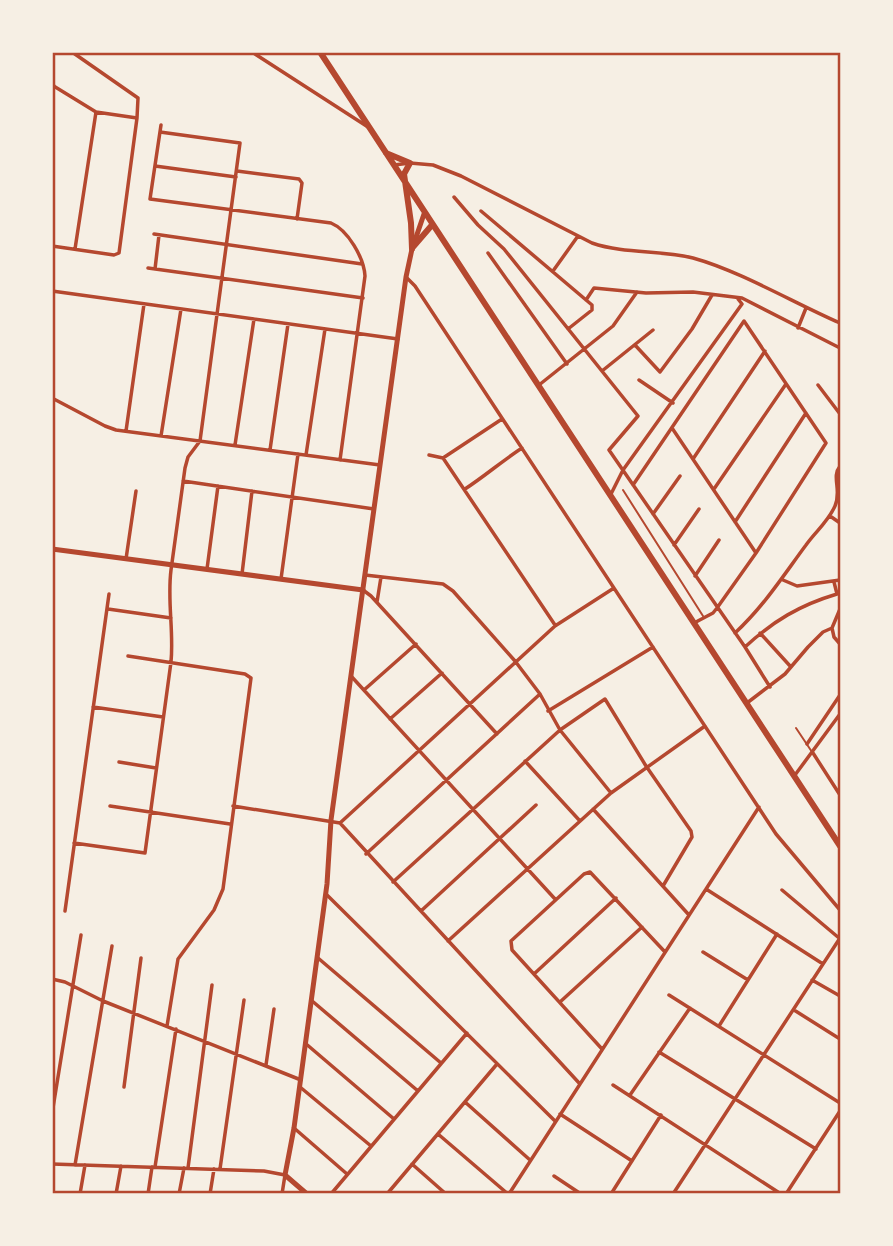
<svg xmlns="http://www.w3.org/2000/svg" width="893" height="1246" font-family="Inter,sans-serif">
	<style>
		.lines { fill: none; stroke-linecap: round; stroke-linejoin: round }
		.service { stroke: #b5482f; stroke-width: 2 }
		.minor { stroke: #b5482f; stroke-width: 3.5 }
		.tertiary { stroke: #b5482f; stroke-width: 5 }
		.secondary { stroke: #b5482f; stroke-width: 5 }
		.primary { stroke: #b5482f; stroke-width: 6 }
		.neatline { fill: none; stroke: #b5482f; stroke-width: 2.5 }
	</style>
	<rect width="100%" height="100%" fill="#f6efe4"/>
	<g class="lines">
		<path class="service" d="M623 490 703 616
			M796 728 812 752"/>
		<path class="minor" d="M252 52 368 127
			M52 85 96 112 137 118
			M52 94 54 86
			M161 125 150 199 331 223C348 230 364 258 365 276L340 460
			M394 165 410 163 433 165 461 176 592 243C624 254 660 250 693 258 740 271 794 303 840 323
			M155 166 236 177
			M237 171 299 179 302 183 297 219
			M454 197 478 225 504 249 638 416 609 450 745 647 770 687
			M481 211 592 305V310L568 329
			M154 234 362 264
			M52 246 114 255 119 253 137 118 138 98 72 52
			M75 249 96 112
			M488 253 567 364
			M148 268 363 298
			M155 269 159 235
			M553 271 578 236
			M406 277 415 286 776 834 840 910
			M52 291 398 339
			M586 300 594 288 646 293 693 292 742 298 840 348
			M798 328 806 308
			M635 345 660 372 692 329 712 295
			M602 371 653 330
			M639 380 673 403
			M539 385 613 326 637 292
			M818 385 840 414
			M52 398 105 426 116 430 380 465
			M672 428 756 553
			M126 431 144 304
			M161 436 181 309
			M235 445 254 319
			M270 450 288 324
			M306 455 325 329
			M429 455 443 458 502 419
			M443 458 555 625
			M693 459 765 351
			M183 481 374 509
			M633 485 744 321 826 443 756 553 717 608 713 613 694 623
			M465 489C485 476 502 461 522 448
			M714 489 786 384
			M611 494 623 470 742 304 738 299
			M653 514 680 476
			M830 516 840 523
			M735 522 806 413
			M674 545 699 509
			M126 559 136 491
			M207 569 218 486
			M242 574 252 491
			M365 575 443 584 453 591 515 661 540 694 560 730 611 793
			M695 576 719 540
			M281 579 298 454
			M783 580 797 586 840 580
			M363 590 371 596 497 734
			M377 602 381 577
			M108 609 171 618
			M832 628 834 637 840 644
			M735 633C764 606 783 576 806 545 815 532 828 522 835 506 842 490 831 477 840 466
			M760 633 791 667
			M745 647C773 621 800 605 837 594L834 582
			M128 656 245 674 251 678 223 889 214 910 178 959 167 1026
			M351 676 555 899
			M364 690 416 644
			M747 703 785 674 808 647 823 632 832 628 840 609
			M93 707 163 717
			M548 711 653 647
			M390 719 442 673
			M807 744 840 695
			M813 753 840 795
			M525 761 580 821
			M119 762 156 768
			M795 775 840 714
			M110 806 230 824
			M233 806 340 823 580 1084
			M593 809 689 915
			M340 823 555 626 614 588
			M74 843 145 853 171 662C174 631 167 601 171 570L185 468 188 457 200 441 240 143 160 132
			M366 854 540 694
			M393 882 560 730 605 699 646 766 691 831 692 837 663 886
			M706 889 823 964
			M782 890 839 938
			M327 895 555 1121
			M65 911 109 594
			M421 911 536 805
			M448 941 611 793 705 726
			M703 952 748 980
			M318 958 441 1063
			M534 974 616 898
			M52 979 65 982 103 1001 301 1080
			M812 980 840 996
			M669 995 840 1103
			M311 1000 418 1091
			M560 1002 642 927
			M794 1010 840 1039
			M719 1026 777 934
			M305 1043 394 1119
			M602 1049 512 950 511 941 584 874 590 872 665 952
			M659 1052 816 1149
			M266 1065 274 1009
			M613 1085 781 1194
			M124 1087 141 958
			M300 1087 371 1146
			M630 1095 690 1008
			M465 1102 530 1160
			M52 1114 81 935
			M560 1114 632 1161
			M294 1128 347 1174
			M438 1134 508 1194
			M52 1164 264 1171 285 1175 282 1194
			M412 1164 446 1194
			M75 1165 112 946
			M155 1167 176 1029
			M188 1168 212 985
			M220 1169 244 1000
			M554 1176 581 1194
			M80 1194 85 1165
			M116 1194 121 1166
			M148 1194 152 1167
			M179 1194 184 1168
			M210 1194 214 1169
			M331 1194 467 1033
			M387 1194 497 1064
			M509 1194 759 807
			M611 1194 661 1115
			M673 1194 840 938
			M786 1194 840 1111"/>
		<path class="tertiary" d="M52 549 363 590"/>
		<path class="secondary" d="M307 1194 285 1175 294 1128 327 884 331 820 406 277 412 249 424 214"/>
		<path class="primary" d="M320 52 840 846
			M386 153 410 163 404 174 411 223 412 249
			M413 247 432 225"/>
	</g>
	<rect width="893" height="1246" fill="none" stroke="#f6efe4" stroke-width="108"/>
	<rect x="54" y="54" width="785" height="1138" class="neatline"/>
</svg>
